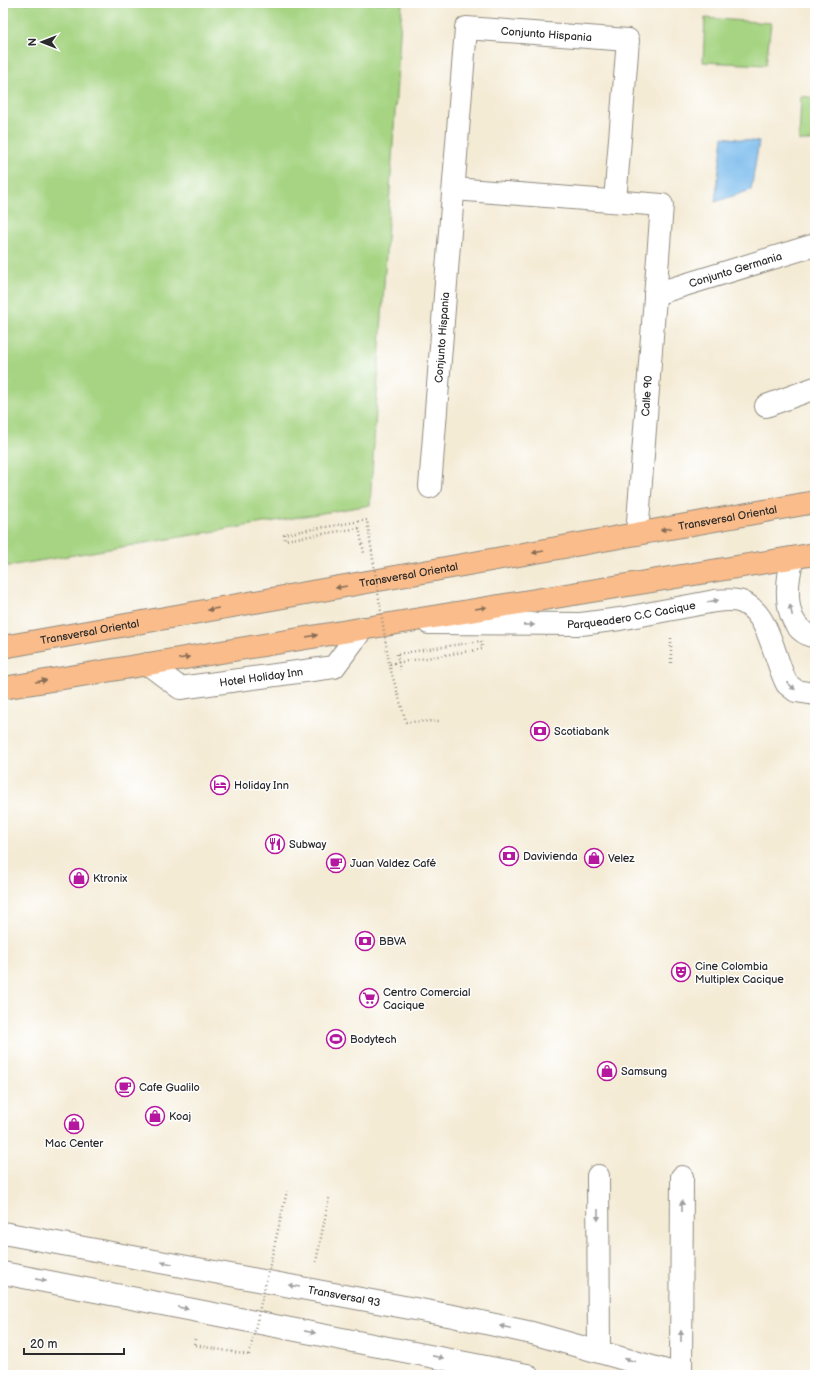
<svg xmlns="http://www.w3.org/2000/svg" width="818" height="1378" font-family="'Balsamiq Sans',sans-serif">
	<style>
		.green { fill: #a6d482; stroke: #688056 }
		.water { fill: #77b9ec; stroke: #51728c }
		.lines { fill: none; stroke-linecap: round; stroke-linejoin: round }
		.minor-casing { stroke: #908b80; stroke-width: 24 }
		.major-casing { stroke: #908b80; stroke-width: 24 }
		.path { stroke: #908b80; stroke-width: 2.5; stroke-dasharray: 1 3; stroke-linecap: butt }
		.minor { stroke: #fff; stroke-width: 22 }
		.major { stroke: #f9bc8a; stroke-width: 22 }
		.path-bridge { stroke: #908b80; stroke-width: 2.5; stroke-dasharray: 1 3; stroke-linecap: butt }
		.oneway { fill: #886c56 }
		.oneway2 { fill: #a0a0a0 }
		.labels { text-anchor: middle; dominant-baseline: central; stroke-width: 3; stroke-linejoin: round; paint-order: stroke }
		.street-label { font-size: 11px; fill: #2b2b2b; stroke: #fff }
		.poi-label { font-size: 11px; fill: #2b2b2b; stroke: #fff; text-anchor: start }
	</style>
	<rect width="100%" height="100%" fill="#fff"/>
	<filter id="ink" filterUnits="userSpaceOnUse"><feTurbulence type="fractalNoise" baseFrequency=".025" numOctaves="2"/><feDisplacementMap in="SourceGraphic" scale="8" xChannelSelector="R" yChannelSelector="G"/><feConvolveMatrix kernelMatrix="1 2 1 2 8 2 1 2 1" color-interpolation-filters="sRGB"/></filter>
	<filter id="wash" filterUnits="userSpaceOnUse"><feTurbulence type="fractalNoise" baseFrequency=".012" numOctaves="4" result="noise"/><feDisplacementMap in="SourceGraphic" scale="16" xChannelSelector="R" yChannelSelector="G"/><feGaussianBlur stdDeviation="0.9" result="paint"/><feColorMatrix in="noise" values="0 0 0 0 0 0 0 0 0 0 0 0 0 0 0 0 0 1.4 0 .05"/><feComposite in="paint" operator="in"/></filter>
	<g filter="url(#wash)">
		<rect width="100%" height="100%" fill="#f4ebd5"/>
		<path class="green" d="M3 3H402L370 505 3 567Z
			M705 18 771 23 766 65 703 62Z
			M801 96 815 98V141H799Z"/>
		<path class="water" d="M723 137 759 142 751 190 715 202Z"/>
	</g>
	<g filter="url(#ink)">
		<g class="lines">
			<defs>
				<g id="minor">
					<path d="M454 189 662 205 637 534"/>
					<path id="s1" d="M655 294 815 245"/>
					<path d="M766 406 815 388"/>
					<path id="s2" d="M430 487 466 28 628 40 615 201"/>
					<path d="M793 558C786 583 781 629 815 637"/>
					<path id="s3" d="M429 623 581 624 620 619 715 601C724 600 734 599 742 602 770 614 774 660 787 684L796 691 815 694"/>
					<path id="s4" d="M148 664 180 688 334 667 363 628"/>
					<path d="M598 1176 599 1351"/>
					<path id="s5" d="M3 1233 453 1316 532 1333 681 1375"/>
					<path d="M3 1273 527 1375"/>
					<path d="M681 1375 682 1177"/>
				</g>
				<g id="major">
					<path id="s6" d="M3 647 815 502"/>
					<path d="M3 688 815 554"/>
				</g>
			</defs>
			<use href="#minor" class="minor-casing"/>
			<use href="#major" class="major-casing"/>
			<path class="path" d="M359 528 364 553
				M671 638V664
				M397 654 400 670
				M389 664 406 722 440 721
				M316 1262 329 1198
				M195 1339 194 1345 249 1355"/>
			<use href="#minor" class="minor"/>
			<use href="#major" class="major"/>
			<path class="path-bridge" d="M359 528 285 540 284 534 367 520 389 664 482 649 481 641 397 654
				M249 1355 287 1191"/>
		</g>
		<defs><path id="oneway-solid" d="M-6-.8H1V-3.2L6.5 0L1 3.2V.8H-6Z"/></defs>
		<g class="oneway">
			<use href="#oneway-solid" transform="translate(666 529) rotate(170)"/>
			<use href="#oneway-solid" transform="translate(538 552) rotate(170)"/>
			<use href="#oneway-solid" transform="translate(341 587) rotate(170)"/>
			<use href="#oneway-solid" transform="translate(481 608) rotate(-9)"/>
			<use href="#oneway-solid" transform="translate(213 609) rotate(170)"/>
			<use href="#oneway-solid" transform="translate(312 636) rotate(-10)"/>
			<use href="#oneway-solid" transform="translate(184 658) rotate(-10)"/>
			<use href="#oneway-solid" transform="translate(41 681) rotate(-9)"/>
		</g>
		<g class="oneway2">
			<use href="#oneway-solid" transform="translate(713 601) rotate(-9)"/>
			<use href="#oneway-solid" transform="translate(791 610) rotate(-103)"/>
			<use href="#oneway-solid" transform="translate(529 625) rotate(1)"/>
			<use href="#oneway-solid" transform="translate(791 686) rotate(42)"/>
			<use href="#oneway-solid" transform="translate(682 1206) rotate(-90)"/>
			<use href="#oneway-solid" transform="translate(598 1215) rotate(90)"/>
			<use href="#oneway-solid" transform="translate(167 1263) rotate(-170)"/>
			<use href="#oneway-solid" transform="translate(41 1280) rotate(11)"/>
			<use href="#oneway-solid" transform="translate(294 1286) rotate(-170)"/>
			<use href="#oneway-solid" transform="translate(183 1308) rotate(11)"/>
			<use href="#oneway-solid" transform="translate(505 1327) rotate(-168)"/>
			<use href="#oneway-solid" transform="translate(310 1332) rotate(11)"/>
			<use href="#oneway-solid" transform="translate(681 1336) rotate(-90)"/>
			<use href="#oneway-solid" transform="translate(438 1357) rotate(11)"/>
			<use href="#oneway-solid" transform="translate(630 1360) rotate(-164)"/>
		</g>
	</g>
	<defs>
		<symbol id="bank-ring" viewBox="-11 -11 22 22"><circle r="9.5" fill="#fff" stroke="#b5179e" stroke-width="1.5"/><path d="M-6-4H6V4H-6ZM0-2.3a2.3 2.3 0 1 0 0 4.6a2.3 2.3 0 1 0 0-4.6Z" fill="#b5179e"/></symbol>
		<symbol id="hotel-ring" viewBox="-11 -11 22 22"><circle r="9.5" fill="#fff" stroke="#b5179e" stroke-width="1.5"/><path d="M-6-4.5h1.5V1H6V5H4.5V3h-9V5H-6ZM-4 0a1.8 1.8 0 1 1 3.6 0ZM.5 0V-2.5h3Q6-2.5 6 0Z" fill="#b5179e"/></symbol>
		<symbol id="restaurant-ring" viewBox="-11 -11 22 22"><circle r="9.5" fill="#fff" stroke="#b5179e" stroke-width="1.5"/><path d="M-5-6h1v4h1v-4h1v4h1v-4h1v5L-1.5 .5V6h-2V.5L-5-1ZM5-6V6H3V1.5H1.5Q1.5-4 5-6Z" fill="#b5179e"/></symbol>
		<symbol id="shop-ring" viewBox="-11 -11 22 22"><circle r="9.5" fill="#fff" stroke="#b5179e" stroke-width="1.5"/><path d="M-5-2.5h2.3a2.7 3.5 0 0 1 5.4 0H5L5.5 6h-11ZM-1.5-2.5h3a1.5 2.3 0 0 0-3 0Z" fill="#b5179e"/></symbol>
		<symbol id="cafe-ring" viewBox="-11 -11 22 22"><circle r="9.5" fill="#fff" stroke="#b5179e" stroke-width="1.5"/><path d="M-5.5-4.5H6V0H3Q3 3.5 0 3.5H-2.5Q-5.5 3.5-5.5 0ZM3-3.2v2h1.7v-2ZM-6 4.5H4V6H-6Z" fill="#b5179e"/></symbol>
		<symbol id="theatre-ring" viewBox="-11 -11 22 22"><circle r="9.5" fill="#fff" stroke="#b5179e" stroke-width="1.5"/><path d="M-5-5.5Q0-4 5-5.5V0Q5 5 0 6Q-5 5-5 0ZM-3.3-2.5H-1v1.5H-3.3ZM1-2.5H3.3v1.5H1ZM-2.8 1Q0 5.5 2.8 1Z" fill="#b5179e"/></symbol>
		<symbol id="supermarket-ring" viewBox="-11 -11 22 22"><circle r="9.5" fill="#fff" stroke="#b5179e" stroke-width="1.5"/><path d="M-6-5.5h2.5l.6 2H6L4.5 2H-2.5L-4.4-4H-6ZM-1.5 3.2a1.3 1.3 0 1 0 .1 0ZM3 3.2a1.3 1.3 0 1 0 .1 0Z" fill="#b5179e"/></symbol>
		<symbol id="stadium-ring" viewBox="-11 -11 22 22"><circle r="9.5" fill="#fff" stroke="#b5179e" stroke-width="1.5"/><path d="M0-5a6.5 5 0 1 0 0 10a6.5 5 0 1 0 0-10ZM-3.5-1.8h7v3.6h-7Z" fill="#b5179e"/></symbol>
	</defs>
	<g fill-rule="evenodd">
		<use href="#bank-ring" x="529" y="720" width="22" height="22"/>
		<use href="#hotel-ring" x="209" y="774" width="22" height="22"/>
		<use href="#restaurant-ring" x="264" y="833" width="22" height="22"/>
		<use href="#bank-ring" x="498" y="845" width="22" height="22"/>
		<use href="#shop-ring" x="583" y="847" width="22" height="22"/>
		<use href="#cafe-ring" x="325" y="852" width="22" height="22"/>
		<use href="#shop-ring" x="68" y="867" width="22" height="22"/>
		<use href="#bank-ring" x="354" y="930" width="22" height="22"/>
		<use href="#theatre-ring" x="670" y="961" width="22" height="22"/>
		<use href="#supermarket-ring" x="358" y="987" width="22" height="22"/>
		<use href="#stadium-ring" x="325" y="1028" width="22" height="22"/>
		<use href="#shop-ring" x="596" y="1060" width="22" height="22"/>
		<use href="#cafe-ring" x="114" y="1076" width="22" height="22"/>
		<use href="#shop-ring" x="144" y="1105" width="22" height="22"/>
		<use href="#shop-ring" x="63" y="1113" width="22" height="22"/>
	</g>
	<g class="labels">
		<g class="street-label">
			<text stroke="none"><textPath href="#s2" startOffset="541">Conjunto Hispania</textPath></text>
			<text stroke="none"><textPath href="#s1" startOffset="84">Conjunto Germania</textPath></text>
			<text stroke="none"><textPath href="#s2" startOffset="150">Conjunto Hispania</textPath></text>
			<text transform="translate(647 396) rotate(-86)">Calle 90</text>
			<text stroke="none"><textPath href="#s6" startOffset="736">Transversal Oriental</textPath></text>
			<text stroke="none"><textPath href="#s6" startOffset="412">Transversal Oriental</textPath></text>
			<text stroke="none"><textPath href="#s3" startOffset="203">Parqueadero C.C Cacique</textPath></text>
			<text stroke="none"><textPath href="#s6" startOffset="88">Transversal Oriental</textPath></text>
			<text stroke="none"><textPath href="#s4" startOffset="122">Hotel Holiday Inn</textPath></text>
			<text stroke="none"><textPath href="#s5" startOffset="347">Transversal 93</textPath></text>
		</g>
		<g class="poi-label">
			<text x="554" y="731">Scotiabank</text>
			<text x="234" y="785">Holiday Inn</text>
			<text x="289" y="844">Subway</text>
			<text x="523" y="856">Davivienda</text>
			<text x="608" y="858">Velez</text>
			<text x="350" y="863">Juan Valdez Café</text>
			<text x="93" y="878">Ktronix</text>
			<text x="379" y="941">BBVA</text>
			<text x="695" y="966">Cine Colombia<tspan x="695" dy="13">Multiplex Cacique</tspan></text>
			<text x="383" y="992">Centro Comercial<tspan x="383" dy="13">Cacique</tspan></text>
			<text x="350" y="1039">Bodytech</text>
			<text x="621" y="1071">Samsung</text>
			<text x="139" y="1087">Cafe Gualilo</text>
			<text x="169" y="1116">Koaj</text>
			<text x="74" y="1143" text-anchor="middle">Mac Center</text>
		</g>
	</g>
	<rect width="818" height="1378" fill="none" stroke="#fff" stroke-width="16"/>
	<g transform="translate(42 42) rotate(270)" stroke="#ffffff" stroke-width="3" paint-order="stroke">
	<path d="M0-3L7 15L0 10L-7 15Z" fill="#2b2b2b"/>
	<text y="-6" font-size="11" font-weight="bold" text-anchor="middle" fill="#2b2b2b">N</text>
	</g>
	<path d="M24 1348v6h100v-6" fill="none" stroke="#2b2b2b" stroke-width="2"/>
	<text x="30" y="1348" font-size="12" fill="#2b2b2b" stroke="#ffffff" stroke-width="3" paint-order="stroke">20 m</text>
</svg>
